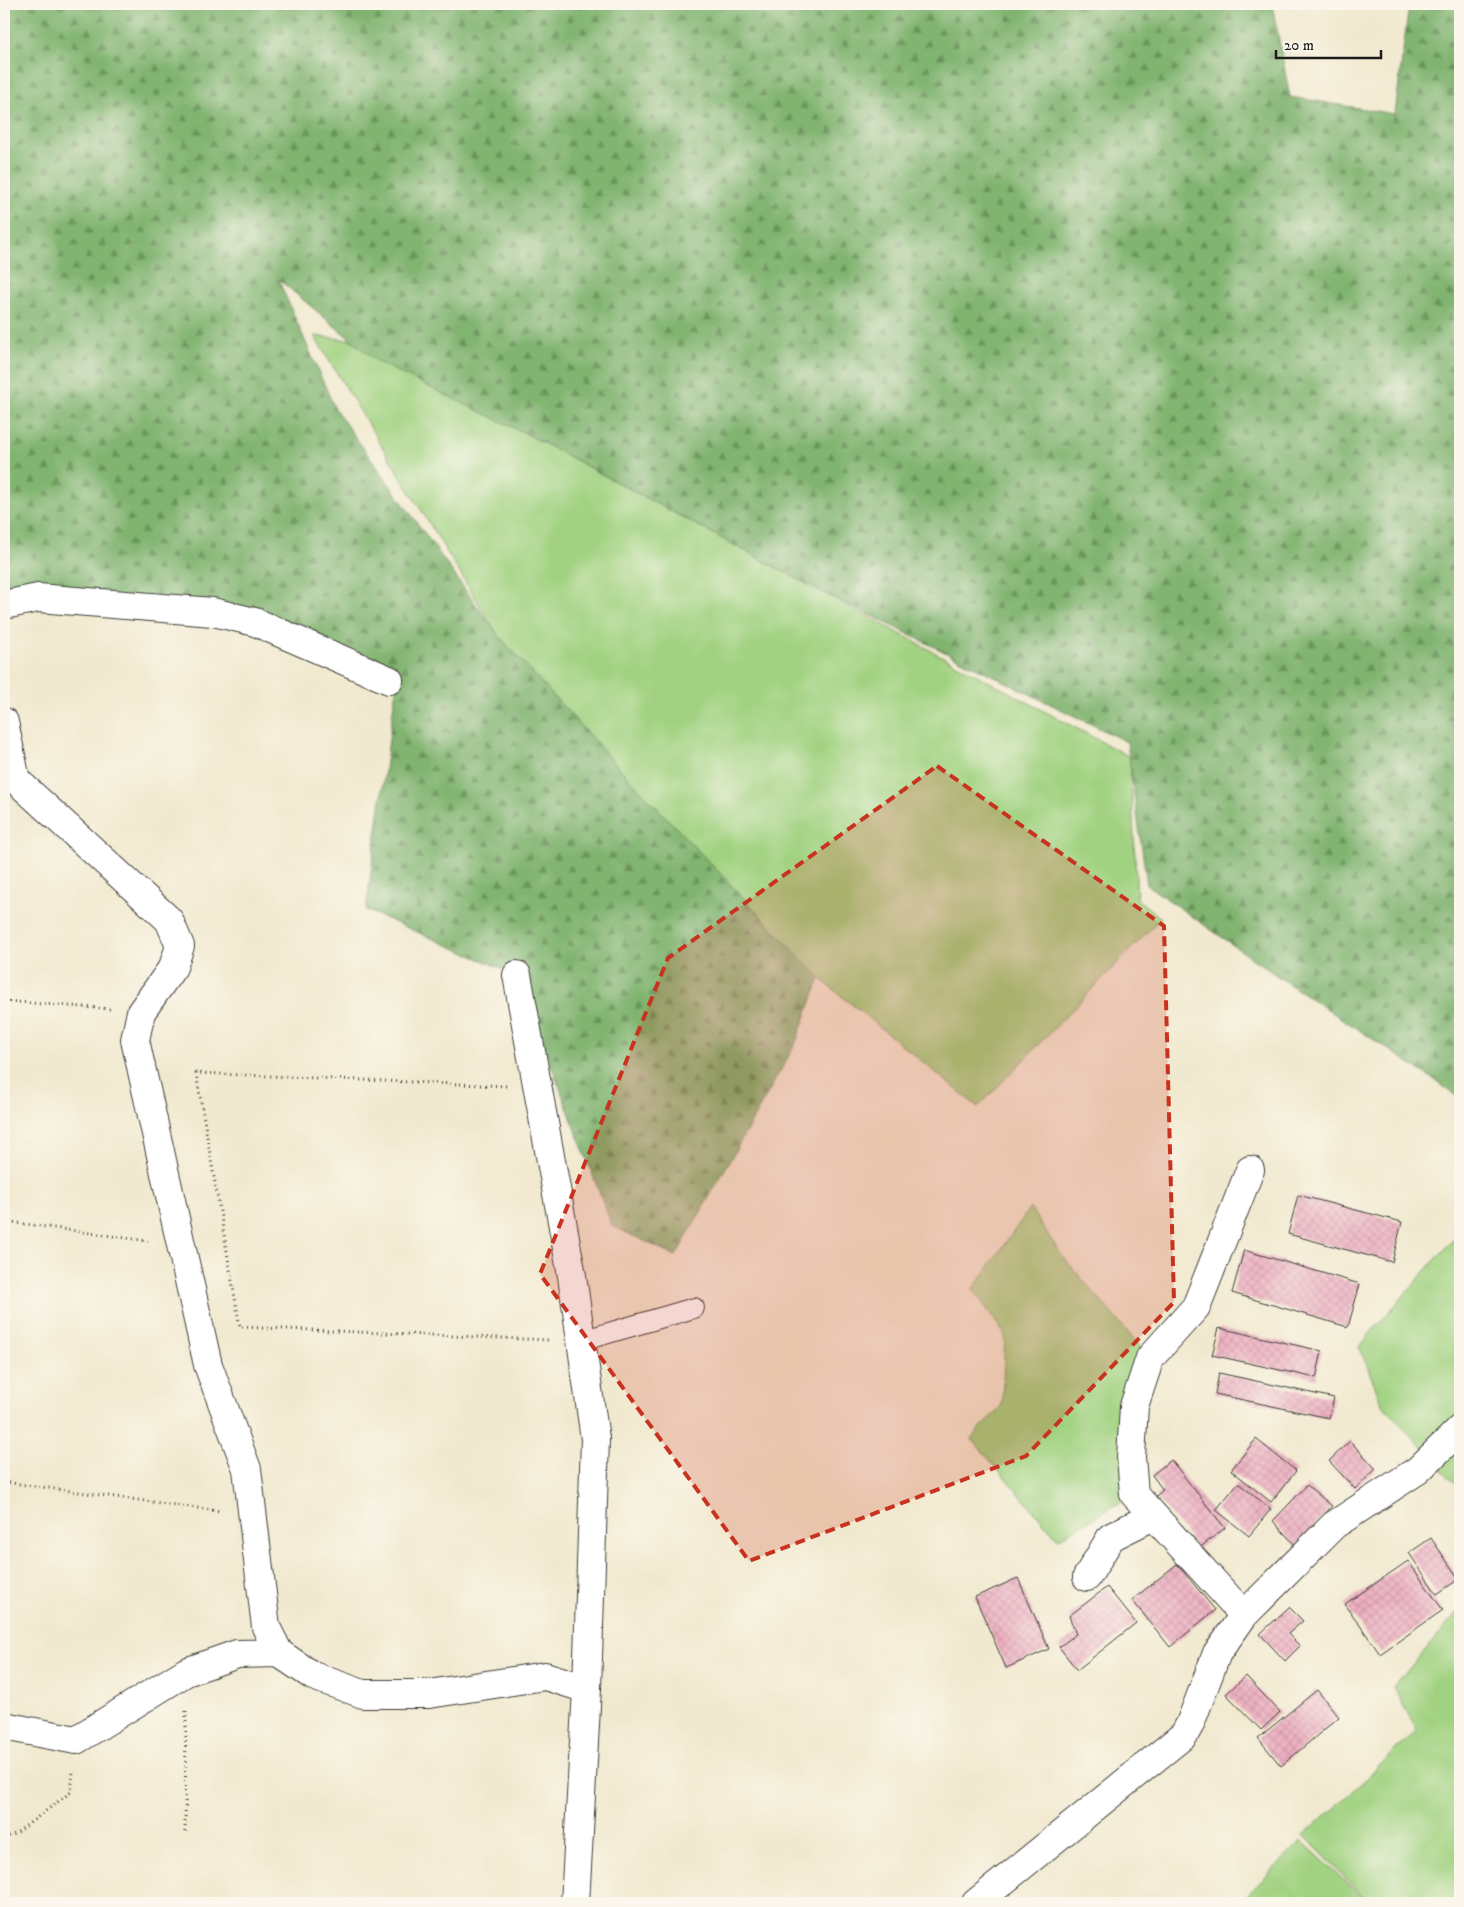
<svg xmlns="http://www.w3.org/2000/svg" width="1464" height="1907" font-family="'IM FELL DW Pica',serif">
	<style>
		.grass { fill: #a1d281; stroke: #5e774e }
		.forest { fill: url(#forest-firs); stroke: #4e6846 }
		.building { fill: url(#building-cross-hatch) }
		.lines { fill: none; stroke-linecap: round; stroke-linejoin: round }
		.service-casing { stroke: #3c3b37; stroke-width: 22 }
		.minor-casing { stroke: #3c3b37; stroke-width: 30 }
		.path { stroke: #3c3b37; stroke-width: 3; stroke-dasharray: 1 4; stroke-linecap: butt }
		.service { stroke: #fff; stroke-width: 20 }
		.minor { stroke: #fff; stroke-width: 28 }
		.marked { fill: #c8321e; fill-opacity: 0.2; stroke: #c8321e; stroke-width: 4; stroke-dasharray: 10 6; stroke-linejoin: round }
	</style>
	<defs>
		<pattern id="forest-firs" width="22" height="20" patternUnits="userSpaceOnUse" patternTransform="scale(1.25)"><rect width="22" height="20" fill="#80b46f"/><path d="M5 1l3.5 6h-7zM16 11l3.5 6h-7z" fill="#68925a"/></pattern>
		<pattern id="building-cross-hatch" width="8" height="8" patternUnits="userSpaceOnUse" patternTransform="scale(1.25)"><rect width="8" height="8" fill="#edadc0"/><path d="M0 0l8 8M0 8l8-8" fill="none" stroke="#cb94a4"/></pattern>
	</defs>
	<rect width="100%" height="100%" fill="#fbf7ec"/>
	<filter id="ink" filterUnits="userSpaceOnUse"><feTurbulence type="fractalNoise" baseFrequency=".02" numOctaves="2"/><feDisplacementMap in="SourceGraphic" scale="10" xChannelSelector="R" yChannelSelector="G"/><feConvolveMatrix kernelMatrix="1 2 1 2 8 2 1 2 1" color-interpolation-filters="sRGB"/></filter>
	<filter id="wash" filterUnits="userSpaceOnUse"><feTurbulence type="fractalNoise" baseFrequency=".0096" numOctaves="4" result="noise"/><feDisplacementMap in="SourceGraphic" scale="20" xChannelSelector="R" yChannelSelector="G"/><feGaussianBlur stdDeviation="1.12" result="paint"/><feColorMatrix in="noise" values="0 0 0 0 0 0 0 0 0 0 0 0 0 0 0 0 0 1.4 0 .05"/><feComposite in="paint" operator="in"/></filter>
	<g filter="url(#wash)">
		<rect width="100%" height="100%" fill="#f1e9cf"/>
		<path class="grass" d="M314 336 351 340 1130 757 1137 899 1161 918 978 1107 785 950 498 635Z
			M1030 1208 1063 1257 1150 1358 1134 1494 1058 1539 971 1438 1002 1405 1005 1335 973 1289Z
			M1460 1232V1489L1382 1404 1359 1346Z
			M1460 1610V1903H1369L1304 1835 1349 1795 1417 1730 1393 1687Z
			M1302 1841 1368 1903H1239Z"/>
		<path class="forest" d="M4 4H1272L1290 97 1395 114 1409 4H1460V1099L1435 1080 1283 980 1147 885 1127 742 809 585 529 435 379 363 278 279 335 409 498 635 620 769 820 978 795 1045 676 1256 612 1226 517 975 366 910 397 680 248 621 4 605Z"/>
		<g id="blocks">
			<path class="building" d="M1298 1195 1402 1222 1392 1262 1288 1234Z
				M1244 1250 1360 1284 1348 1327 1232 1293Z
				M1219 1328 1322 1351 1316 1378 1212 1355Z
				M1219 1373 1334 1398 1329 1418 1215 1394Z
				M1256 1439 1296 1471 1271 1502 1231 1470Z
				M1350 1441 1376 1469 1355 1489 1329 1461Z
				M1171 1460 1225 1528 1198 1549 1156 1496 1163 1490 1152 1475Z
				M1238 1483 1271 1509 1249 1536 1216 1510Z
				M1307 1485 1332 1506 1296 1546 1273 1521Z
				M1431 1538 1459 1579 1437 1594 1409 1553Z
				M1408 1561 1443 1610 1380 1654 1345 1604Z
				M1177 1564 1215 1610 1170 1647 1132 1600Z
				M1018 1578 1049 1649 1006 1668 975 1597Z
				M1107 1587 1136 1623 1077 1670 1059 1647 1076 1634 1069 1616Z
				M1289 1607 1303 1621 1288 1634 1300 1646 1285 1661 1260 1634Z
				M1246 1676 1280 1712 1261 1730 1226 1694Z
				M1317 1690 1339 1717 1281 1766 1258 1738Z"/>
		</g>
	</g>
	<g filter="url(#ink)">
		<use href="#blocks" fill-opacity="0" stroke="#3c3b37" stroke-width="1"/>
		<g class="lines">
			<defs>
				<path id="service" d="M581 1341 694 1308"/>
				<path id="minor" d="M4 605 38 598 213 612 255 622 389 680
					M4 722 16 780 169 920 180 946 173 967 141 1012 135 1040 208 1365 247 1469 266 1627 279 1653 313 1676 363 1694H429L545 1676 587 1689
					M517 975 572 1276 595 1439 587 1689 575 1903
					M1087 1577 1111 1537 1153 1516
					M1244 1615 1134 1494 1131 1457 1134 1406 1150 1358 1196 1307 1250 1170
					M4 1726 76 1740 186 1672 237 1654 279 1653
					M976 1903 1184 1735 1190 1724 1217 1653 1244 1615 1334 1525 1418 1470 1460 1429"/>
			</defs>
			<use href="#service" class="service-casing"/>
			<use href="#minor" class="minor-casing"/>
			<path class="path" d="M4 1001 110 1009
				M506 1086 196 1073 240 1327 548 1340
				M4 1221 148 1241
				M4 1482 220 1511
				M185 1832 186 1711
				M4 1838 15 1834 71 1792 73 1771"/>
			<use href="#service" class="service"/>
			<use href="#minor" class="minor"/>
		</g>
	</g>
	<path class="marked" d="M937 766 1164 926 1174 1302 1026 1456 749 1561 540 1274 668 958Z"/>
	<rect width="1464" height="1907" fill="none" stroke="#fbf7ec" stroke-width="20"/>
	<path d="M1276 50v8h105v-8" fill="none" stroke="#1c1c1c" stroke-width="2.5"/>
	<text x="1284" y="50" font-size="15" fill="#1c1c1c" stroke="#fbf7ec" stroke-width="4" paint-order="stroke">20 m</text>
</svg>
